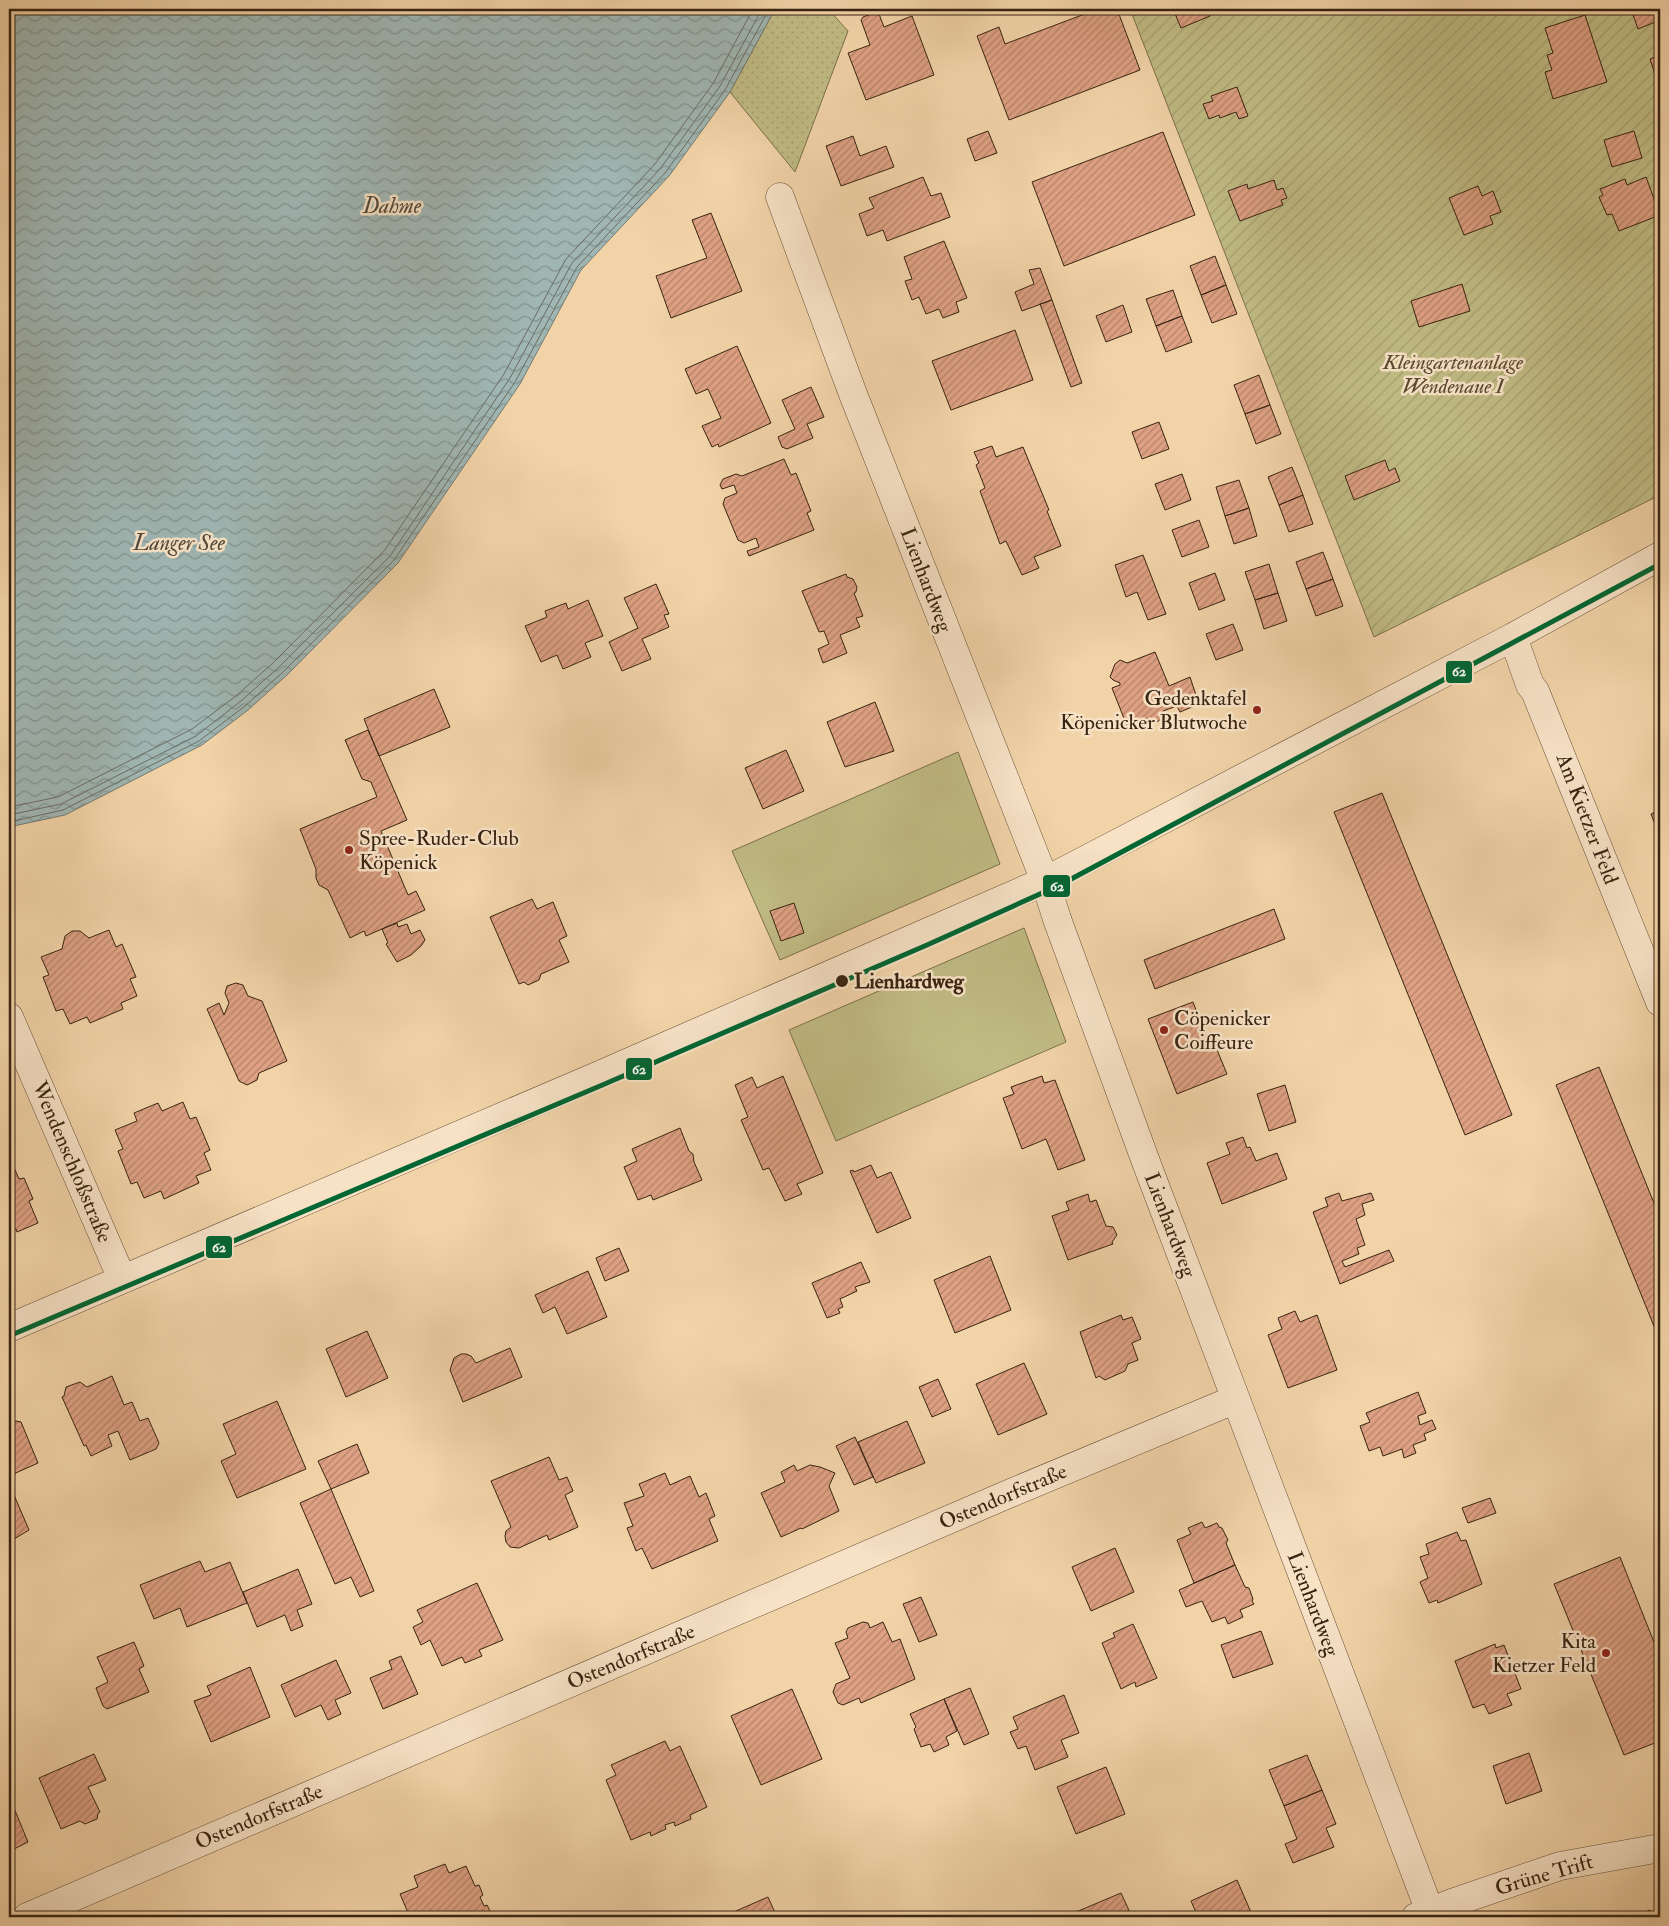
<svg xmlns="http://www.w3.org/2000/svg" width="1669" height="1926" font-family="'IM FELL Double Pica',serif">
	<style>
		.grass { fill: url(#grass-dots); stroke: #7c6f4a }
		.park { fill: #c0bb84; stroke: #7c6f4a }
		.garden { fill: url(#garden-furrows); stroke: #7c6f4a }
		.water { fill: url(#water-waves); stroke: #767b72 }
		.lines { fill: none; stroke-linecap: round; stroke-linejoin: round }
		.shore { stroke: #6c6c62; stroke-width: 1 }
		.building { fill: url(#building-hatch); stroke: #382311 }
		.street-casing { stroke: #664f37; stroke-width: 29 }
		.street { stroke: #f7e2c6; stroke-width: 28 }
		.tram-1-casing { stroke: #f7e2c6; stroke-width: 9 }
		.tram-1 { stroke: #063; stroke-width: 5 }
		.poi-dot { fill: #8f2418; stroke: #f7e2c6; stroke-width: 2 }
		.stop-dot { fill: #382311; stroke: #f7e2c6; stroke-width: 2 }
		.labels { text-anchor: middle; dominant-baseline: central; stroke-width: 5; stroke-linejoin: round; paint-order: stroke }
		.park-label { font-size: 21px; font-style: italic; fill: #5a492e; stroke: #f7e2c6 }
		.street-label { font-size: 21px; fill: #382311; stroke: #f7e2c6 }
		.poi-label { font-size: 21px; fill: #382311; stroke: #f7e2c6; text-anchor: end }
		.stop-label { font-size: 21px; font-weight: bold; fill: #382311; stroke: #f7e2c6; text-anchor: start }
		.water-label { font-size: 22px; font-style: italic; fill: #52483a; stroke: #f7e2c6 }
		.line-badge { stroke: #f7e2c6; stroke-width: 2 }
		.badge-label { font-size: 14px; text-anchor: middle; font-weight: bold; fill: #fff }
	</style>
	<defs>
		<pattern id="grass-dots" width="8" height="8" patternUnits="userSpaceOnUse" patternTransform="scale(1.25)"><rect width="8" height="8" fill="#c0bb84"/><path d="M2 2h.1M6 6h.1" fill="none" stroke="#a6a071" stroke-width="1.8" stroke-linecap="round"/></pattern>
		<pattern id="garden-furrows" width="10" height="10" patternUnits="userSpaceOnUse" patternTransform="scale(1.25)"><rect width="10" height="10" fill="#c0bb84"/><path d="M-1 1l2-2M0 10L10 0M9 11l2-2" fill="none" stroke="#a6a071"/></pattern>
		<pattern id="water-waves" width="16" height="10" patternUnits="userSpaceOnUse" patternTransform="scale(1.25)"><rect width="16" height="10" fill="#9fb6b3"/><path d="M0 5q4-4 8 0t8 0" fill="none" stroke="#839490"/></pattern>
		<pattern id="building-hatch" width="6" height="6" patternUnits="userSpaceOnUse" patternTransform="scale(1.25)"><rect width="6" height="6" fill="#dea183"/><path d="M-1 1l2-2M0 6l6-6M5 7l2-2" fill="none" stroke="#b5836a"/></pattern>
	</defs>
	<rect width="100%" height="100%" fill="#f2d3a8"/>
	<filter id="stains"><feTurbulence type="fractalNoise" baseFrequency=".004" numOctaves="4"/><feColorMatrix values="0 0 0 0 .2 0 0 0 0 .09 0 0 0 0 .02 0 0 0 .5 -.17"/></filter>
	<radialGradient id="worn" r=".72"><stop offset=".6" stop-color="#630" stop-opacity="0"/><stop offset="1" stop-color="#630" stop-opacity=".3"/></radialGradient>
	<path class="grass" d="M775 9H828L848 31 795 172 730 92Z"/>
	<path class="park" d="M958 752 1000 864 780 960 732 851Z
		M1024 928 1066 1042 836 1141 789 1030Z"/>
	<path class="garden" d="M1130 9H1660V495L1374 637Z"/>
	<path class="water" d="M9 9H775L730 92 669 176 581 270 520 384 398 563 287 675 248 710 202 745 65 815 9 827Z"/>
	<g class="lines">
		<path class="shore" d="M9 807 58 797 192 729 236 696 274 662 384 551 504 374 566 259 655 164 714 82 753 9
			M9 815 61 804 196 736 241 701 279 667 390 556 510 378 572 263 660 169 720 86 762 9
			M9 822 63 810 199 741 245 706 283 672 394 560 515 382 577 267 665 173 725 90 769 9"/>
	</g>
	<path class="building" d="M1098 9H1117L1140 70 1009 120 977 36 999 27 1005 44Z
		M1173 9H1207L1210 16 1181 28Z
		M1631 9H1660V20L1638 29Z
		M876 12 879 14 884 27 912 16 934 75 866 100 848 53 870 45 861 20 863 17Z
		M1585 15 1607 82 1553 99 1545 72 1552 70 1547 55 1553 53 1545 28Z
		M1660 55V72L1655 74 1650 59Z
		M1237 87 1248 116 1239 119 1236 112 1220 118 1219 115 1209 119 1203 104 1213 101 1211 96Z
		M988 131 997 153 975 161 967 139Z
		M1634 131 1642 158 1612 167 1604 140Z
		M1163 132 1195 215 1064 266 1032 182Z
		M853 136 860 156 886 146 894 167 841 186 826 146Z
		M923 177 931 196 941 193 950 217 887 241 883 230 867 236 859 214 874 208 869 198Z
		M1646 177 1660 215 1619 231 1612 214 1607 215 1599 197 1603 195 1600 189 1625 179 1627 185Z
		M1274 180 1277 190 1283 188 1287 198 1281 200 1283 205 1240 221 1228 191 1247 184 1248 189Z
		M1478 186 1482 196 1493 191 1501 212 1490 216 1493 224 1464 235 1449 198Z
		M711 213 742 291 671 318 656 276 707 258 692 220Z
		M944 241 967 298 956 302 959 312 943 318 939 309 926 314 919 297 912 300 905 281 912 279 904 257Z
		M1215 256 1226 285 1201 295 1190 266Z
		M1040 268 1052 300 1022 311 1015 292 1034 284 1029 270Z
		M1462 284 1470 311 1419 327 1411 301Z
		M1226 285 1237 314 1212 323 1201 295Z
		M1173 290 1182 316 1156 326 1146 299Z
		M1052 300 1082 383 1071 387 1040 304Z
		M1123 305 1132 332 1106 342 1096 316Z
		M1182 316 1192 342 1166 352 1156 326Z
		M1015 330 1033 380 951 410 932 361Z
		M737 346 771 423 719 447 718 444 712 447 702 426 721 418 708 389 696 394 685 369Z
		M1259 375 1270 405 1245 414 1234 385Z
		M811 387 824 417 807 424 813 438 787 449 782 447 778 437 795 429 782 400Z
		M1270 405 1281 434 1256 444 1245 414Z
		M1159 422 1169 449 1142 459 1132 432Z
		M992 446 996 457 1023 447 1049 510 1047 511 1061 546 1034 557 1039 568 1022 575 1006 541 1000 544 980 491 985 488 976 465 979 463 974 452Z
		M784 459 791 475 796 473 811 511 807 513 814 530 749 556 747 551 759 547 756 538 744 543 738 540 723 504 725 498 737 493 734 485 722 489 720 485 723 479 736 474 742 476Z
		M1385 460 1389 471 1395 468 1400 481 1354 500 1345 476Z
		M1292 467 1303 495 1279 505 1268 477Z
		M1182 474 1191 500 1165 510 1155 484Z
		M1239 480 1249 508 1225 516 1216 487Z
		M1303 495 1313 524 1289 532 1279 505Z
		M1249 508 1257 536 1234 544 1225 516Z
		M1199 520 1209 547 1182 557 1172 530Z
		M1323 552 1333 579 1306 589 1296 562Z
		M1143 555 1166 614 1148 620 1137 592 1126 597 1115 565Z
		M1269 564 1278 593 1255 600 1245 572Z
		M1215 573 1225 600 1199 610 1189 583Z
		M846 574 847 577 853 579 857 587 856 592 854 593 863 616 856 618 860 627 840 635 847 653 823 663 818 649 829 644 824 631 819 632 802 591Z
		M1333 579 1343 606 1316 616 1306 589Z
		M656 584 669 614 664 615 669 627 642 639 651 659 622 671 609 642 638 628 624 598Z
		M1278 593 1287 621 1264 629 1255 600Z
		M588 600 603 636 585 643 591 657 563 669 557 655 541 662 525 626 547 617 545 611 566 603 568 609Z
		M1233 624 1243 650 1216 660 1206 634Z
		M1155 652 1169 686 1190 677 1199 704 1180 712 1177 706 1163 711 1162 718 1157 722 1150 721 1147 718 1127 726 1112 688 1120 685V683L1113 680 1110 677 1115 664 1120 660 1127 663Z
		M434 689 450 727 379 756 364 719Z
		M875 702 894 751 845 767 827 722Z
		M368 730 407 820 381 831 408 895 416 891 425 910 366 936 364 931 350 938 328 890 319 885 316 878V869L300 829 377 797 371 782 362 779 345 740Z
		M786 750 804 791 763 809 745 768Z
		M1382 793 1512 1115 1465 1135 1334 812Z
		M1660 810V837L1651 814Z
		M532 899 537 909 553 902 567 936 559 940 569 962 541 974 539 980 528 985 524 982 519 984 490 917Z
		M794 903 804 933 781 941 770 911Z
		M1274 909 1285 939 1155 989 1144 960Z
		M397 923 398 927 407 924 411 934 420 930 425 940 421 946 411 955 397 962 386 944 388 943 382 929Z
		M109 930 116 947 122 944 136 977 130 979 137 996 121 1003 123 1009 90 1023 87 1017 70 1024 63 1009 56 1011 43 977 49 975 41 957 62 949 65 936 72 931H80L89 938Z
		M236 983 243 985 248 996 262 1001 287 1061 259 1073 257 1080 247 1085 239 1081 207 1009 219 1003 224 1015 229 1003 225 993 227 986Z
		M1193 1002 1210 1047 1215 1045 1227 1074 1177 1094 1148 1019Z
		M1599 1067 1660 1218V1341L1556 1085Z
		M783 1076 823 1173 797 1184 802 1194 785 1201 769 1168 763 1170 741 1120 748 1117 735 1085 752 1077 757 1088Z
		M1042 1076 1044 1083 1055 1080 1085 1160 1058 1170 1046 1139 1022 1149 1003 1098 1014 1094 1011 1087Z
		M1285 1085 1296 1122 1269 1131 1257 1094Z
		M183 1102 190 1119 196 1117 210 1150 204 1153 211 1170 196 1176 199 1183 164 1199 161 1191 144 1198 137 1182 131 1184 118 1151 123 1149 115 1130 137 1121 134 1113 158 1103 162 1111Z
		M680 1128 689 1151 693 1154 694 1162 702 1180 653 1200 651 1195 638 1200 624 1167 637 1161 632 1149Z
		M1243 1137 1247 1148 1250 1147 1256 1161 1277 1153 1287 1179 1222 1204 1207 1163 1230 1154 1226 1143Z
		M10 1158 19 1179 24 1178 33 1199 29 1201 38 1223 17 1232 16 1229 9 1233V1159Z
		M871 1165 877 1178 891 1172 911 1218 877 1233 850 1171 853 1170 854 1172Z
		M1339 1193 1342 1201 1371 1193 1374 1200 1362 1204 1365 1215 1356 1219 1365 1245 1357 1248 1359 1254 1342 1261 1345 1267 1389 1250 1394 1261 1340 1284 1313 1212 1328 1206 1325 1198Z
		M1088 1194 1090 1202 1096 1200 1106 1226 1113 1227 1117 1235 1112 1242 1113 1244 1068 1260 1052 1216 1069 1210 1066 1202Z
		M619 1248 629 1271 605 1281 596 1258Z
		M990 1256 1011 1310 955 1333 934 1280Z
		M861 1262 870 1282 855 1287 857 1291 840 1299 843 1307 838 1309 840 1313 827 1318 812 1283Z
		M588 1271 607 1317 567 1334 555 1307 543 1313 535 1295Z
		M1295 1311 1300 1322 1317 1315 1337 1370 1288 1388 1268 1335 1282 1329 1278 1318Z
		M1121 1315 1123 1320 1132 1317 1141 1339 1132 1343 1138 1360 1128 1364 1125 1371 1105 1380 1099 1376 1096 1378 1080 1332Z
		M367 1331 388 1378 346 1397 326 1349Z
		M510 1348 522 1377 463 1402 450 1370 454 1358 461 1354H466L471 1356 476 1363Z
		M1024 1363 1047 1414 998 1435 976 1384Z
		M112 1376 124 1405 132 1402 140 1421 148 1418 159 1443 156 1449 130 1460 118 1431 108 1435 112 1446 91 1456 86 1445 84 1446 62 1397 64 1396 66 1387 80 1382 87 1387Z
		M938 1379 951 1409 932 1417 919 1387Z
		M1418 1392 1426 1413 1418 1416 1420 1425 1432 1420 1436 1429 1424 1434 1426 1440 1413 1445 1416 1453 1404 1458 1402 1449 1383 1456 1380 1447 1369 1451 1360 1426 1370 1422 1366 1413Z
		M277 1401 306 1469 237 1498 221 1461 236 1454 223 1424Z
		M16 1421 21 1422 38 1463 9 1476V1425Z
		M907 1421 925 1463 876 1483 858 1442Z
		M855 1437 873 1477 854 1485 836 1446Z
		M357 1444 369 1473 331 1489 318 1461Z
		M549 1457 559 1480 567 1477 573 1491 565 1495 578 1527 549 1540 547 1535 519 1548 510 1547 506 1542 505 1536 506 1531 511 1527 491 1481Z
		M794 1465 797 1471 810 1465 820 1467 835 1473 829 1486 839 1511 802 1529 801 1528 781 1537 761 1493 785 1482 781 1472Z
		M665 1473 670 1485 690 1476 699 1497 706 1493 715 1516 709 1519 718 1541 652 1569 642 1548 636 1551 627 1528 633 1526 624 1503 644 1496 639 1484Z
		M331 1489 374 1591 360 1597 351 1577 335 1584 300 1503Z
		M14 1495 29 1530 9 1542V1498Z
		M1490 1498 1496 1513 1468 1523 1462 1508Z
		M1202 1522 1205 1528 1217 1523 1219 1527 1222 1528 1228 1540 1226 1543 1235 1565 1194 1583 1177 1540 1191 1534 1188 1528Z
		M1457 1532 1461 1541 1466 1540 1482 1584 1438 1603 1437 1600 1429 1603 1420 1582 1428 1578 1420 1557 1429 1554 1426 1544Z
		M1115 1548 1134 1592 1091 1611 1072 1567Z
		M1620 1557 1660 1657V1741L1624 1755 1554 1584Z
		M200 1561 205 1572 230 1562 247 1603 187 1627 180 1608 154 1619 140 1585Z
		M1235 1565 1245 1587 1249 1588 1253 1599 1252 1601 1254 1604 1240 1610 1243 1617 1228 1624 1225 1617 1212 1622 1202 1601 1186 1607 1179 1590Z
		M298 1569 312 1604 297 1610 303 1626 291 1631 285 1615 257 1627 243 1592Z
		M477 1583 503 1640 479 1650 482 1656 465 1663 462 1657 442 1666 430 1640 421 1645 413 1627 423 1622 417 1610Z
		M921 1597 937 1635 919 1642 903 1604Z
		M863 1622 868 1623 870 1628 883 1622 892 1642 900 1639 915 1679 861 1703 859 1698 843 1705 838 1703 833 1692 836 1684 850 1678 835 1643 848 1638 846 1632 848 1628Z
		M1133 1624 1157 1678 1136 1687 1135 1682 1121 1689 1102 1643 1115 1637 1113 1633Z
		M1261 1631 1273 1664 1233 1678 1221 1645Z
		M134 1642 144 1666 139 1669 149 1692 107 1709 103 1706 96 1688 108 1682 97 1657Z
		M1495 1644 1496 1648 1504 1645 1521 1689 1507 1694 1512 1705 1489 1714 1484 1704 1473 1708 1455 1661Z
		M401 1656 418 1694 383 1709 370 1678 392 1669 389 1661Z
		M336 1660 351 1693 335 1700 341 1714 328 1720 321 1705 295 1717 281 1685Z
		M250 1667 270 1717 211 1742 194 1701 211 1695 207 1686Z
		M970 1688 989 1734 964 1745 944 1699Z
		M792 1689 822 1759 761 1785 731 1716Z
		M1064 1695 1079 1733 1061 1740 1068 1757 1035 1770 1026 1746 1018 1749 1010 1732 1018 1729 1013 1717Z
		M944 1699 957 1731 946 1737 949 1745 934 1752 930 1744 921 1747 914 1729 916 1727 910 1714Z
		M665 1741 670 1751 680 1746 707 1807 690 1815 691 1819 675 1826 674 1822 665 1825 666 1829 651 1836 650 1832 631 1840 606 1780 616 1775 611 1765Z
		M1529 1753 1542 1791 1506 1804 1493 1766Z
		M94 1754 106 1780 88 1787 100 1812 98 1813 97 1819 85 1824 80 1821 61 1829 39 1778Z
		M1307 1755 1322 1790 1284 1806 1269 1770Z
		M1106 1767 1125 1814 1076 1834 1057 1787Z
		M1322 1790 1336 1824 1326 1828 1334 1847 1293 1863 1285 1844 1297 1839 1284 1806Z
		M9 1796 28 1842 12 1850 13 1853 9 1855Z
		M445 1864 449 1873 466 1866 475 1886 479 1885 483 1895 480 1897 484 1906 487 1905 492 1915 489 1917H405L409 1915 400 1894 418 1887 414 1876Z
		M1237 1880 1253 1917H1198L1191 1901Z
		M1121 1893 1132 1917H1078L1076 1912Z
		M768 1897 777 1917H731L729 1914Z
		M1650 1910 1653 1917H1633Z"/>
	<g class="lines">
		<defs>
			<path id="street" d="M780 197 853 394 1045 881 1057 919 1146 1162 1432 1917
				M1513 637 1530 685 1535 691 1660 1002
				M9 1017 122 1279
				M9 1328 597 1076 1045 881 1513 637 1660 556
				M27 1917 1006 1495 1236 1399
				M1416 1917 1452 1903 1560 1866 1660 1848"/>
		</defs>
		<use href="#street" class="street-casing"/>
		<use href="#street" class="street"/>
		<defs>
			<path id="tram-1" d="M9 1336 600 1086 927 945 1060 885 1660 564"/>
		</defs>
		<use href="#tram-1" class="tram-1-casing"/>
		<use href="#tram-1" class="tram-1"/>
	</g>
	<g class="poi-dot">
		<circle cx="1257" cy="710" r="5"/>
		<circle cx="349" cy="850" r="5"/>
		<circle cx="1164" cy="1030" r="5"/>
		<circle cx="1606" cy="1653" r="5"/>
	</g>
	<circle class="stop-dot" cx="842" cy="981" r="7"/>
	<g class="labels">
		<g class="park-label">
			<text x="1453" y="362">Kleingartenanlage<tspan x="1453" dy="24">Wendenaue I</tspan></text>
		</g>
		<g class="street-label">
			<text transform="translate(926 580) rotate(69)">Lienhardweg</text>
			<text transform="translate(1587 819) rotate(69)">Am Kietzer Feld</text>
			<text transform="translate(72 1162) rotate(67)">Wendenschloßstraße</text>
			<text transform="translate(1170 1225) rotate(69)">Lienhardweg</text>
			<text transform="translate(1003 1497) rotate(-23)">Ostendorfstraße</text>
			<text transform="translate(1313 1604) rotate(69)">Lienhardweg</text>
			<text transform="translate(631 1657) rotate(-23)">Ostendorfstraße</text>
			<text transform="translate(259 1817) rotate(-23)">Ostendorfstraße</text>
			<text transform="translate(1544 1875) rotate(-16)">Grüne Trift</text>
		</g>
		<g class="poi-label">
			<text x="1247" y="698">Gedenktafel<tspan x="1247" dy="24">Köpenicker Blutwoche</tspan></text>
			<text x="359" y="838" text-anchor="start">Spree-Ruder-Club<tspan x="359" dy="24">Köpenick</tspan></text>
			<text x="1174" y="1018" text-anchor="start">Cöpenicker<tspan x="1174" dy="24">Coiffeure</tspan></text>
			<text x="1596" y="1641">Kita<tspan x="1596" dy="24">Kietzer Feld</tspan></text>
		</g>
		<g class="stop-label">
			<text x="854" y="981">Lienhardweg</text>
		</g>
		<g class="water-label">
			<text x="392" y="206">Dahme</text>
			<text x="179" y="543">Langer See</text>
		</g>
	</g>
	<g class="line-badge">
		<rect x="1445" y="660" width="28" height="24" rx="5" fill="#063"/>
		<rect x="1042" y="874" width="29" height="24" rx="5" fill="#063"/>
		<rect x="625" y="1057" width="28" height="24" rx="5" fill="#063"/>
		<rect x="205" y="1235" width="28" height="24" rx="5" fill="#063"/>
	</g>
	<g class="badge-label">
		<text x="1459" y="676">62</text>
		<text x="1057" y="891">62</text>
		<text x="639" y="1074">62</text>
		<text x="219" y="1252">62</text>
	</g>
	<rect width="1669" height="1926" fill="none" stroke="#f2d3a8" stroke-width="30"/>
	<rect x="10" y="10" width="1649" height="1906" fill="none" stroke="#382311" stroke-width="2.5"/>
	<rect x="15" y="15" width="1639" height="1896" fill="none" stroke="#382311"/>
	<rect width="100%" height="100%" filter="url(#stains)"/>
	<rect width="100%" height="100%" fill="url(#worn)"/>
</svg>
